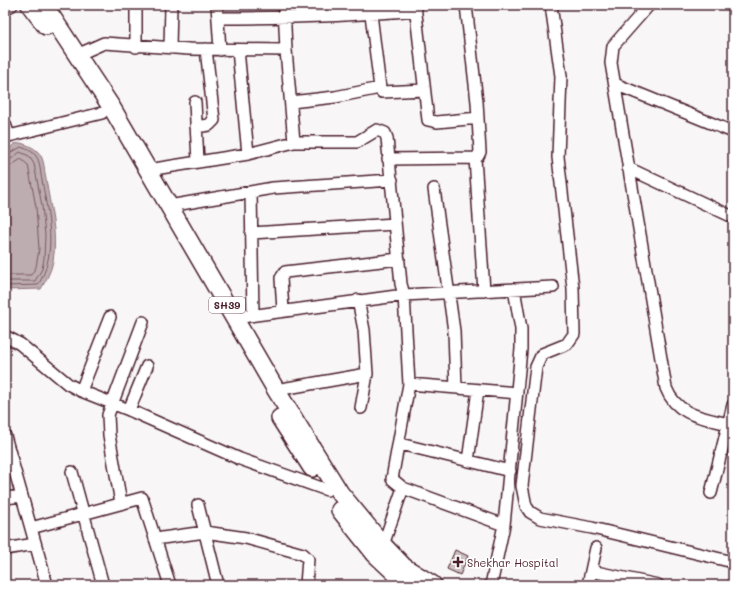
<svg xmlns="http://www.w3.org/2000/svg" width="738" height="590" font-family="Mali,sans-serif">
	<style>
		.water { fill: #bdadb0; stroke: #8f747b }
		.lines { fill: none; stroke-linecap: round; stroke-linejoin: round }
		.shore { stroke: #785860; stroke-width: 1 }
		.building { fill: #cdc1c4; stroke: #4a1f2b }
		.minor-casing { stroke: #4a1f2b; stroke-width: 14 }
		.primary-casing { stroke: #4a1f2b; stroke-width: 20 }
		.minor { stroke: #fff; stroke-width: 11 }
		.primary { stroke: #fff; stroke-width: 17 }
		.poi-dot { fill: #4a1f2b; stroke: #fff; stroke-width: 1.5 }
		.labels { text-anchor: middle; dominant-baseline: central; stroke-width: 3.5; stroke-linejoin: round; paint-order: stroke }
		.shield { fill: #fff; stroke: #80626b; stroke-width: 1 }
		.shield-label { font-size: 10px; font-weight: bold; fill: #4a1f2b }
		.poi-label { font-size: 11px; fill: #4a1f2b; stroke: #fff; text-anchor: start }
	</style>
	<rect width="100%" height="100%" fill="#f8f6f7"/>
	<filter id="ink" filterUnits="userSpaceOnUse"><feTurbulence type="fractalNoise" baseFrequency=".025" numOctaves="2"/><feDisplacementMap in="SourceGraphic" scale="8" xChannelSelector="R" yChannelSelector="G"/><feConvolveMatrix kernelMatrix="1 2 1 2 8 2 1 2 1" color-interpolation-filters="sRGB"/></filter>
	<g filter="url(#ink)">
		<path class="water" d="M21 143C27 145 34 147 39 153 45 160 44 171 46 179 50 206 58 234 53 261 51 272 46 280 41 289L5 290V153L14 144Z"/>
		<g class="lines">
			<path class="shore" d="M5 156 21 147C26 149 33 151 36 156 41 163 40 173 42 180 48 215 58 253 38 285L5 286
				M5 161 11 159 20 152 29 156 34 164 42 206 45 235 44 259 42 269 35 281H5
				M5 167 12 165 21 159 28 165 36 207 39 249 36 267 31 275H5"/>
		</g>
		<path class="building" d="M455 550 468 556 460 575 447 569Z"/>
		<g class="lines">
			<defs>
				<path id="minor" d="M217 5 220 50
					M284 5 286 50 294 142H357L377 130 385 133 387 138 401 284 404 295 409 384 392 479 403 488 504 525 491 585
					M415 5 428 120 437 122 478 118
					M551 5 561 76 558 157 573 288 574 334 567 344 542 354 536 367 522 486 526 506 530 512 540 518 592 528 733 562
					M649 5 613 46 611 63 666 388C677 417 706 418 733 425
					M5 9 12 5
					M371 14 380 88 382 92 424 90
					M218 18C284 18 350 16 416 10
					M136 47V5
					M170 48 171 5
					M238 50 248 154
					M77 55 104 43 189 49 286 50
					M615 84 733 132
					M195 102 198 162
					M291 102 335 97 380 88
					M5 124 9 136 102 113
					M196 127 209 125 214 120 206 49
					M475 158 484 291
					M388 159 475 158 478 156 480 152 477 102 466 5
					M628 168 733 217
					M148 170 248 154 294 142
					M434 189 454 331 456 388
					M251 192 253 315
					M169 206 273 188 392 180
					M251 233 395 224
					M358 300 364 330 367 374
					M283 311 281 278 285 272 399 259
					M234 318 404 295 553 287
					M5 336 20 344 68 384 81 391 129 410 240 459 327 490
					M409 384 517 393
					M276 390 367 374 361 408
					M81 391 110 317
					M129 410 147 366
					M5 436 47 585
					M400 444 510 471
					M468 461 478 390
					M72 472 103 585
					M711 493 733 405
					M5 498 22 496
					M121 503 109 435 108 415 143 322
					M198 505 218 585
					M504 525 521 349V329L514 289
					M31 528 142 498 170 585
					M155 539 205 532 246 538 303 554 308 559 306 585
					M383 545 403 488
					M5 549 35 544
					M591 571 658 585
					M588 585 596 548"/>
				<path id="primary" d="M30 5 46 26
					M44 5 112 108 276 390 340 493 383 545 404 567 433 585
					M280 418 312 468
					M340 510 375 554 408 585"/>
			</defs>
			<use href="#minor" class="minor-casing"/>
			<use href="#primary" class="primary-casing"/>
			<use href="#minor" class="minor"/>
			<use href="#primary" class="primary"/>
		</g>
	</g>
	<path class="poi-dot" d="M456 556h4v4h4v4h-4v4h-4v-4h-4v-4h4z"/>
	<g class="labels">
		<rect class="shield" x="209" y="297" width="36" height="16" rx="3"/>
		<g class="shield-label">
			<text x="227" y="305">SH39</text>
		</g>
		<g class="poi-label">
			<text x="467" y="562">Shekhar Hospital</text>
		</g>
	</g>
	<rect width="738" height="590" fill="none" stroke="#fff" stroke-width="20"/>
	<rect x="10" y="10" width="718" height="570" fill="none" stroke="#4a1f2b" stroke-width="1.5" filter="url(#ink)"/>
</svg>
